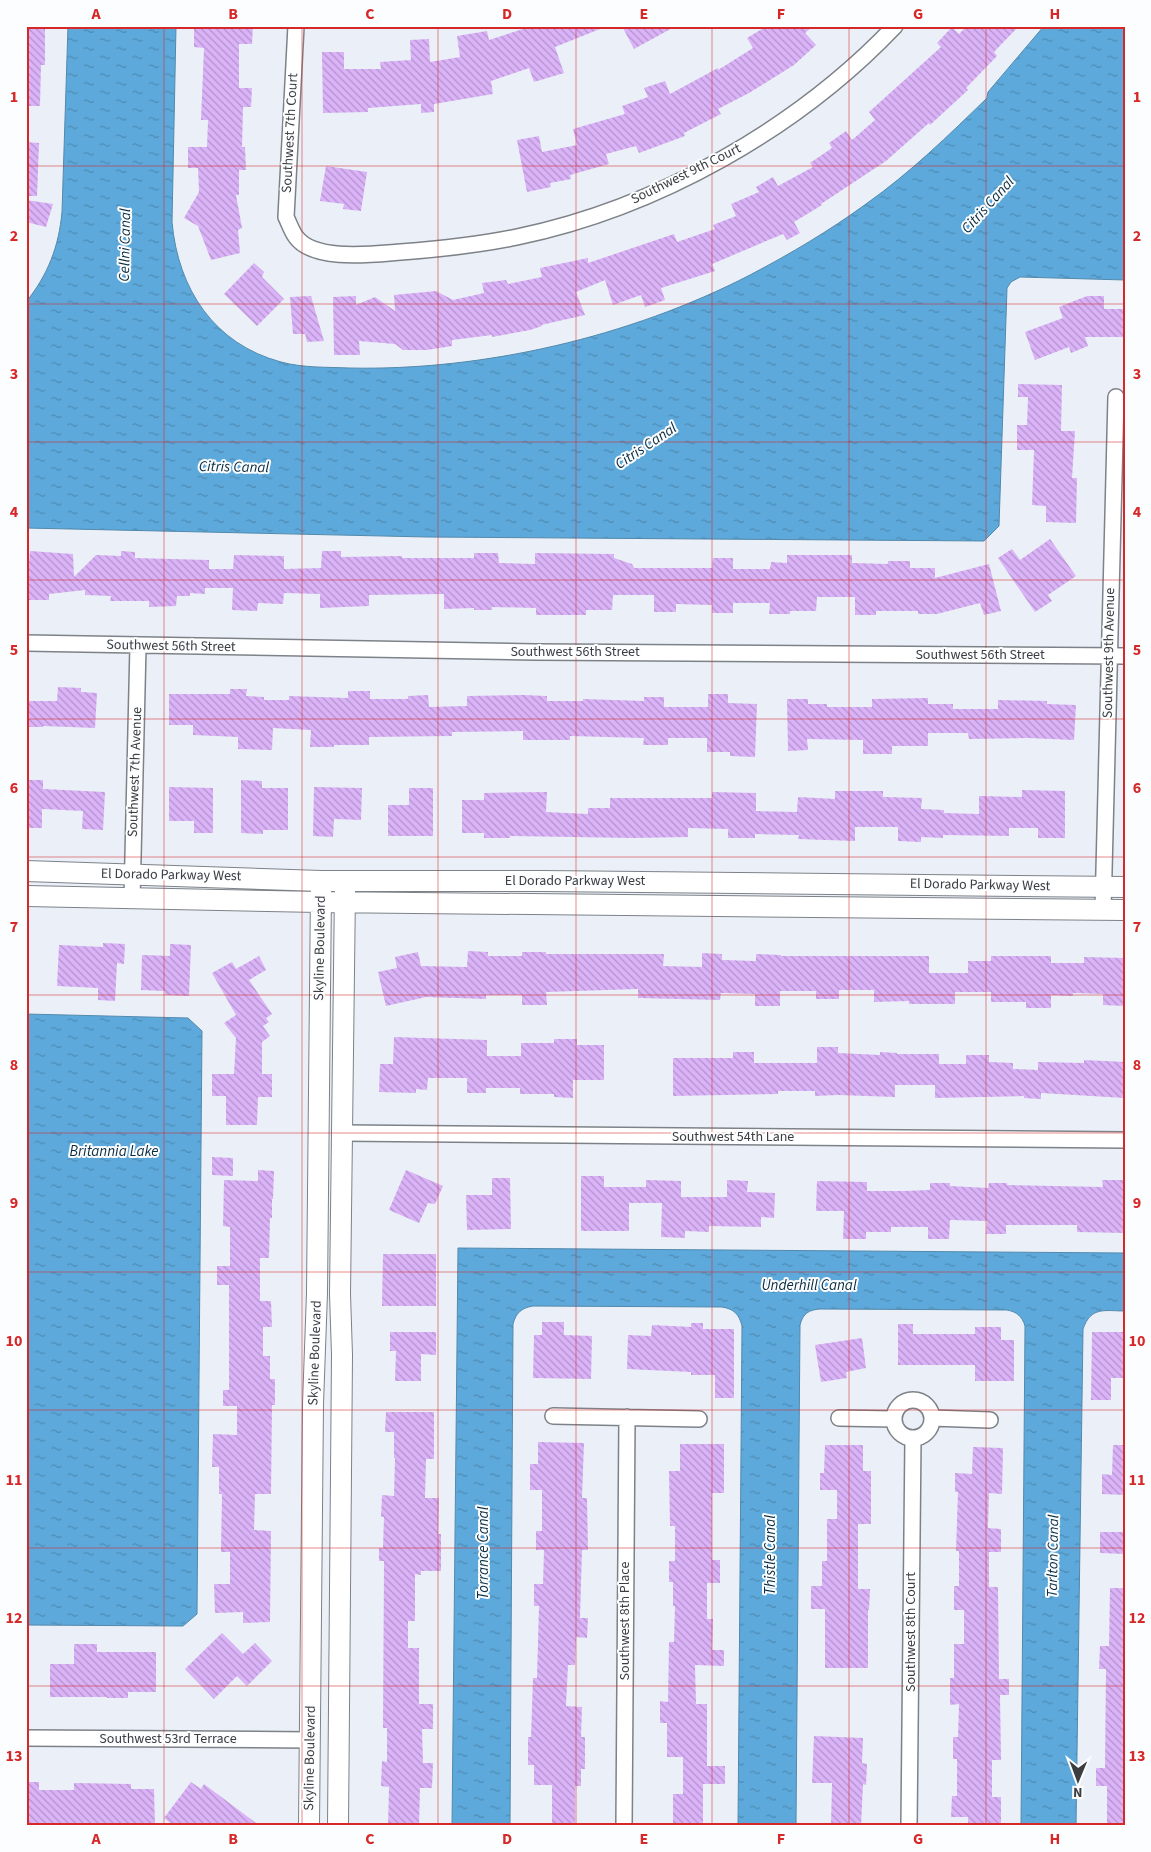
<svg xmlns="http://www.w3.org/2000/svg" width="1151" height="1852" font-family="'Source Sans 3',sans-serif">
	<style>
		.water { fill: url(#water-ripples); stroke: #5389ac }
		.building { fill: url(#building-back-hatch) }
		.lines { fill: none; stroke-linecap: round; stroke-linejoin: round }
		.minor-casing { stroke: #7d8288; stroke-width: 18 }
		.tertiary-casing { stroke: #7d8288; stroke-width: 22 }
		.minor { stroke: #fff; stroke-width: 15 }
		.tertiary { stroke: #fff; stroke-width: 20 }
		.grid { fill: none; stroke: #d62828; stroke-width: 1; stroke-opacity: 0.55 }
		.labels { text-anchor: middle; dominant-baseline: central; stroke-width: 4; stroke-linejoin: round; paint-order: stroke }
		.street-label { font-size: 14px; fill: #3b3d40; stroke: #fcfdfe }
		.water-label { font-size: 15px; font-style: italic; fill: #0a2c41; stroke: #fcfdfe }
		.neatline { fill: none; stroke: #d62828; stroke-width: 2 }
		.grid-label { font-size: 16px; text-anchor: middle; font-weight: bold; fill: #d62828 }
	</style>
	<defs>
		<pattern id="water-ripples" width="26" height="14" patternUnits="userSpaceOnUse" patternTransform="scale(1.25)"><rect width="26" height="14" fill="#5da9db"/><path d="M2 4q2-2 4 0t4 0M15 11q2-2 4 0t4 0" fill="none" stroke="#4e8bb3"/></pattern>
		<pattern id="building-back-hatch" width="6" height="6" patternUnits="userSpaceOnUse" patternTransform="scale(1.25)"><rect width="6" height="6" fill="#dbb3f8"/><path d="M-1 5l2 2M0 0l6 6M5-1l2 2" fill="none" stroke="#b393ca"/></pattern>
	</defs>
	<rect width="100%" height="100%" fill="#ebf0f8"/>
	<path class="water" d="M68 26H176L172 222C178 289 214 344 281 362 303 368 327 367 349 368 483 371 630 337 750 275 790 254 829 231 866 204 910 173 949 135 987 98L988 92 1044 26H1125V280L1020 277 1011 282 1007 288 999 526 984 541 427 537 26 528V302C48 275 59 246 62 212Z
		M26 1014 188 1018 202 1031 197 1614 183 1626 26 1625Z
		M458 1248 1125 1253V1311C1105 1311 1091 1306 1083 1329L1076 1826H1021L1025 1326C1022 1316 1017 1312 1007 1310L820 1309C809 1310 803 1313 800 1325L796 1826H738L742 1326C739 1314 734 1309 722 1307L533 1306C521 1308 516 1313 513 1324L510 1826H452Z"/>
	<path class="building" d="M26 26H45V65H41L40 106H26Z
		M194 26H253L252 44H239V88H252L251 107H243L242 147H245L246 170H239V195H236L242 228 238 230 240 253 211 260 198 226 184 218 199 192 198 168H188V147H207L208 120H201L204 48 194 47Z
		M522 26 605 27 555 47 564 73 534 82 529 68 491 81 493 94 434 104V112L421 113V104L368 108V112L323 113 322 52H344V69H381L380 62 411 60 410 40 429 39 430 62 460 57 457 36 487 31 489 40 523 29Z
		M622 26H676L634 49Z
		M767 26H813L805 33 816 45 794 65 749 93 718 109 721 114 684 133 685 136 639 153 636 146 606 154 609 164 570 175 571 179 550 183 551 187 527 192 517 140 539 136 542 152 577 145 573 129 625 114 622 106 648 97 644 88 665 81 670 94 718 68V70L753 48 747 38Z
		M967 26H1019L994 52 997 56 966 88 968 90 930 125 929 123 886 161 821 204 822 205 794 222 800 233 787 240 783 234 712 264 715 271 661 288 665 300 645 307 641 295 613 305 605 280 576 292 585 315 541 325 542 326 530 330 492 337V335L452 340V346L427 350H403L395 344 359 341 360 355H334L333 297 356 296V305L375 297 395 311 394 295 436 291 453 300 484 293 482 283 506 280 508 284 542 277 540 268 588 258V263L674 234 677 242 715 229 713 225 736 216 731 204 759 192 756 187 773 177 778 186 813 167 810 163 832 148 829 143 846 131 852 140 875 120 869 112 941 47 937 43 952 27 959 34Z
		M26 142 39 143 37 196H26Z
		M326 166 367 172 361 211 343 209 344 204 320 201Z
		M26 200 53 204 46 227 26 222Z
		M254 263 264 272 262 277 284 299 257 326 224 294Z
		M311 296 324 341 307 342 305 334H293L290 297Z
		M1087 296H1104V309H1125V337H1085L1088 346 1071 353 1069 347 1035 360 1025 332 1063 318 1059 307Z
		M1018 384 1062 385 1061 431H1075L1072 478H1077L1076 523 1046 522V506L1032 505 1034 450H1017V425H1027L1028 397H1018Z
		M1050 539 1076 576 1048 595 1052 601 1035 612 998 558 1012 549 1020 560Z
		M30 551 73 554 74 577 96 555 121 556V551L135 552V558L209 560V569H233L234 555 284 556V569L321 568 322 551H341V557L402 556V558H474V553H498L499 563 535 564V553L614 554V558L632 564 634 568H712L713 558H733V569H770L771 562 787 563V555H852V563L888 564V561H910V568H935V578L989 564 1001 611 984 615 980 603 937 614H918V611H876V615H855V597H817L816 611H790V614H769L770 603H733V613H712V605L676 604V612H654V595H613L612 610H586V615H536V608L492 607V610H474V608L444 609V594L369 595V606L320 608V594L284 593 283 604 258 603 257 611 232 610 233 588H205V594L190 593V596H177L176 606 149 607V601H110L111 596 85 595V590L49 594V600H26Z
		M58 687 81 688V692L97 693 95 728 43 726V727H26V701H57Z
		M230 689H247L246 696 264 697V700H289V696L348 698V691H370V699H408V696L428 695 429 707 467 706V696L523 695 547 696V701H583V699L644 701V697H664V707H708V694H728V703L757 704 755 757 730 756V752H707V738H668V745H643L644 738 570 736V740H523V731L452 732V736L369 737V745H334V747H310L311 730 273 728 272 750 238 749V737L193 735V725H169V694H230Z
		M928 698V704H953V709H998V700L1047 701V704L1076 705 1074 740 1028 738 969 739 968 733H928V746H892V754H863V740L807 739 808 750 788 751 787 699H808V704H827V707H872V699Z
		M26 780H43V789L105 792 103 830 82 829 83 811 42 809V828H26Z
		M241 780 262 781V788H288V830H263V834L241 833Z
		M169 787 213 788V833H194V821H169Z
		M314 787 362 788 361 820 334 819 333 837 313 836Z
		M409 788H433V836H388V805H409Z
		M1022 790 1065 791V838H1038V828H1009V836L943 835V838L921 837V842L898 841V827H855V841L798 839 799 835 755 834V838H728V829L688 828V837L633 838 510 836V838H484V833H462V800H484V793L547 792 546 812 588 814V808H610V798H712V792L756 793V811L797 812 798 797 835 799V791H883V797L922 798 921 809 944 810V813L979 814V796L1022 797Z
		M103 943 125 944 124 964 117 963 115 1001 98 1000V988L57 986 59 945 103 947Z
		M170 944 191 945 189 996 165 995V991L141 990 142 955 170 956Z
		M468 951 488 952V956H522V952H546V954H664L663 966 702 967V953L722 954V960L756 961V954L781 955V956H929V973H968V961H991V956H1051V963H1084V957L1125 958V1006L1103 1005V994L1073 993V996L1051 995V1008H1026V1002H991V992H955V1004H909V1001L874 1002V990H839V999H816V991H780V1006H755V994L721 993 720 1000 638 998V989L546 992 547 1005H522V995H486V999L426 997 386 1006 378 972 397 968 395 957 418 952 421 966 467 967Z
		M259 956 266 970 249 980 272 1014 266 1018 269 1022 263 1026 270 1036 262 1042V1074H272V1097H258L257 1125H226V1096H212V1074H234L236 1038 224 1023 236 1015 212 973 232 962 236 969Z
		M394 1037 487 1040V1056H521V1043H554V1039H577V1045H604V1080H573V1098L554 1097V1094H520V1088H486V1093H467V1078H428L427 1090 416 1089V1093L379 1092 380 1064H393Z
		M817 1047H838V1053L880 1055V1052L897 1053V1054H939V1064H966V1055H989V1062L1013 1063V1069L1038 1070V1062L1084 1063V1060L1125 1062V1098L1041 1093V1099L1024 1098V1096L935 1098V1085H895V1097L838 1095 815 1096V1091H778V1094L673 1096V1058H733V1052H754V1063H817Z
		M212 1157 233 1158V1176L212 1175Z
		M258 1170 274 1171 273 1199H272V1218H270L269 1258H260V1301H271L272 1327H263V1356H270V1379H275V1405H272L271 1494H255L254 1530 271 1531 270 1622 243 1623V1612L215 1613 214 1584H230V1552H221L222 1494H219V1467H212L213 1434 237 1435V1406H223V1390H229V1285H217V1266H230V1227L223 1226 224 1180 258 1181Z
		M406 1170 443 1186 435 1204 428 1203 419 1223 389 1210Z
		M581 1176H604V1187H646V1180L681 1181V1197H727V1180L748 1181 747 1192 775 1193 774 1218 761 1217V1227L709 1226V1232L685 1231V1238L661 1237 662 1203H629V1231H581Z
		M492 1178H510L511 1229 467 1230 466 1195H492Z
		M1102 1180H1125V1233L1077 1232V1225H1006V1234H986L987 1221 950 1220 949 1239H928V1227H891V1232H866V1239H843L844 1211H816L817 1181 867 1182V1191H903L930 1190V1183H950V1186L988 1188 989 1183H1007V1185L1103 1187Z
		M383 1254H436V1306H382Z
		M542 1322H564V1335L592 1336 591 1379 533 1378 534 1335H542Z
		M691 1323H703V1329H734V1398H715V1375H691V1372L627 1369 628 1335 651 1336 652 1325 691 1327Z
		M898 1324H913V1334H975V1327H1001V1340H1014V1381H975V1365H898Z
		M390 1332H436V1355L421 1354V1381H395L396 1351H390Z
		M1092 1332H1125V1378H1111V1400H1091Z
		M862 1338 866 1368 846 1372 847 1378 821 1382 815 1345Z
		M386 1412H434V1459H426L425 1498H439L438 1534H441V1571H421V1575L415 1574V1621H408V1648H419V1704H433V1729H422L423 1763H433L432 1788H420L419 1826H388L389 1787 381 1786 382 1761 387 1762V1728H383L384 1561H379V1548H383L384 1517H381L382 1495 394 1496 395 1458H394V1432H385Z
		M538 1442 584 1443 582 1498H587L588 1550H582L580 1618H588L587 1638 576 1637 575 1665H568L566 1706 582 1707 581 1737H585V1769H581V1786H575V1826H552V1785H534V1765H528V1737H531L533 1678H537L539 1606H534V1584H543L544 1550H536V1531H542V1490H530V1464H538Z
		M680 1444H724V1493H712V1560H720V1583H707V1619H713L712 1650H724V1666L695 1665 696 1704H707V1766H725V1784H703V1826H673V1794H683V1757H667V1723H660V1701L668 1702 669 1642H674L675 1606H673V1582H669V1561H675V1526H670L669 1471H680Z
		M825 1445H863V1471H871V1524H858V1589H870L869 1610H868V1668H825V1609H811V1586H822V1561H827V1519H837V1490H820V1473H824Z
		M1113 1445H1125V1495L1102 1494V1474L1112 1475Z
		M973 1447 1003 1448 1002 1494 989 1493 988 1528 1001 1529V1552H989V1587H998L999 1679H1009V1695H1000L1001 1760H992V1797H1001V1826H968V1817H951L952 1796H957V1759H953V1737H958L959 1704 950 1705V1678H954V1644H964V1610H954V1586H959V1551H956L958 1492H955V1473L972 1474Z
		M1100 1532H1125V1554L1100 1553Z
		M1110 1588H1125V1826H1107V1786H1096V1768H1105L1106 1669H1099L1100 1646H1109Z
		M222 1633 243 1654 255 1643 272 1661 247 1686 237 1676 214 1699 185 1669Z
		M74 1644H97V1652H156V1692H128V1698H107V1697H50V1664H74Z
		M814 1736 863 1738 862 1763 867 1764 866 1785 863 1784 861 1826H831L832 1783H812Z
		M26 1782H39V1790H74V1783L131 1784V1789H154L155 1826H26Z
		M191 1782 201 1789 204 1784 260 1826H174L164 1818Z"/>
	<g class="lines">
		<defs>
			<path id="minor" d="M296 26 286 217C289 223 292 232 296 237 314 262 374 254 401 252 440 249 479 245 517 237 657 208 797 129 895 26
				M26 643 535 652 1125 656
				M132 899 138 646
				M1103 910 1116 397
				M341 1133 1125 1140
				M894 1419a19 19 0 1 1 38 0a19 19 0 1 1-38 0Z
				M553 1416 699 1419
				M839 1418 893 1419
				M932 1418 990 1420
				M26 1738 310 1740
				M624 1826 627 1417
				M909 1826 913 1438"/>
			<path id="tertiary" d="M26 871 321 881H542L1125 887
				M26 896 320 902 1125 910
				M309 1826 313 1404 317 1293 321 890
				M338 1826 342 1355 340 1294 345 890"/>
		</defs>
		<use href="#minor" class="minor-casing"/>
		<use href="#tertiary" class="tertiary-casing"/>
		<use href="#minor" class="minor"/>
		<use href="#tertiary" class="tertiary"/>
	</g>
	<path class="grid" d="M164 26V1826M302 26V1826M438 26V1826M576 26V1826M712 26V1826M849 26V1826M986 26V1826M26 166H1125M26 304H1125M26 442H1125M26 580H1125M26 719H1125M26 857H1125M26 995H1125M26 1133H1125M26 1272H1125M26 1410H1125M26 1548H1125M26 1686H1125"/>
	<g class="labels">
		<g class="street-label">
			<text transform="translate(290 133) rotate(-87)">Southwest 7th Court</text>
			<text transform="translate(686 174) rotate(-26)">Southwest 9th Court</text>
			<text transform="translate(171 646) rotate(1)">Southwest 56th Street</text>
			<text x="575" y="652">Southwest 56th Street</text>
			<text transform="translate(1109 653) rotate(-89)">Southwest 9th Avenue</text>
			<text x="980" y="655">Southwest 56th Street</text>
			<text transform="translate(135 772) rotate(-88)">Southwest 7th Avenue</text>
			<text transform="translate(171 875) rotate(1)">El Dorado Parkway West</text>
			<text x="575" y="881">El Dorado Parkway West</text>
			<text transform="translate(980 885) rotate(1)">El Dorado Parkway West</text>
			<text transform="translate(320 948) rotate(-89)">Skyline Boulevard</text>
			<text x="733" y="1137">Southwest 54th Lane</text>
			<text transform="translate(315 1353) rotate(-88)">Skyline Boulevard</text>
			<text transform="translate(625 1621) rotate(-90)">Southwest 8th Place</text>
			<text transform="translate(911 1632) rotate(-90)">Southwest 8th Court</text>
			<text x="168" y="1739">Southwest 53rd Terrace</text>
			<text transform="translate(310 1758) rotate(-89)">Skyline Boulevard</text>
		</g>
		<g class="water-label">
			<text transform="translate(988 205) rotate(-48)">Citris Canal</text>
			<text transform="translate(125 245) rotate(-89)">Cellni Canal</text>
			<text transform="translate(646 446) rotate(-34)">Citris Canal</text>
			<text transform="translate(234 467) rotate(1)">Citris Canal</text>
			<text x="114" y="1151">Britannia Lake</text>
			<text x="809" y="1285">Underhill Canal</text>
			<text transform="translate(483 1553) rotate(-90)">Torrance Canal</text>
			<text transform="translate(770 1555) rotate(-90)">Thistle Canal</text>
			<text transform="translate(1053 1556) rotate(-89)">Tarlton Canal</text>
		</g>
	</g>
	<rect width="1151" height="1852" fill="none" stroke="#fcfdfe" stroke-width="55"/>
	<g transform="translate(1078 1780) rotate(181)" stroke="#fcfdfe" stroke-width="4" paint-order="stroke">
	<path d="M0-4L9 19L0 12L-9 19Z" fill="#3b3d40"/>
	<text y="-8" font-size="14" font-weight="bold" text-anchor="middle" fill="#3b3d40">N</text>
	</g>
	<rect x="28" y="28" width="1096" height="1796" class="neatline"/>
	<g class="grid-label">
		<text x="96" y="19">A</text>
		<text x="233" y="19">B</text>
		<text x="370" y="19">C</text>
		<text x="507" y="19">D</text>
		<text x="644" y="19">E</text>
		<text x="781" y="19">F</text>
		<text x="918" y="19">G</text>
		<text x="1055" y="19">H</text>
		<text x="14" y="102">1</text>
		<text x="1137" y="102">1</text>
		<text x="14" y="241">2</text>
		<text x="1137" y="241">2</text>
		<text x="14" y="379">3</text>
		<text x="1137" y="379">3</text>
		<text x="14" y="517">4</text>
		<text x="1137" y="517">4</text>
		<text x="14" y="655">5</text>
		<text x="1137" y="655">5</text>
		<text x="14" y="793">6</text>
		<text x="1137" y="793">6</text>
		<text x="14" y="932">7</text>
		<text x="1137" y="932">7</text>
		<text x="14" y="1070">8</text>
		<text x="1137" y="1070">8</text>
		<text x="14" y="1208">9</text>
		<text x="1137" y="1208">9</text>
		<text x="14" y="1346">10</text>
		<text x="1137" y="1346">10</text>
		<text x="14" y="1485">11</text>
		<text x="1137" y="1485">11</text>
		<text x="14" y="1623">12</text>
		<text x="1137" y="1623">12</text>
		<text x="14" y="1761">13</text>
		<text x="1137" y="1761">13</text>
		<text x="96" y="1844">A</text>
		<text x="233" y="1844">B</text>
		<text x="370" y="1844">C</text>
		<text x="507" y="1844">D</text>
		<text x="644" y="1844">E</text>
		<text x="781" y="1844">F</text>
		<text x="918" y="1844">G</text>
		<text x="1055" y="1844">H</text>
	</g>
</svg>
